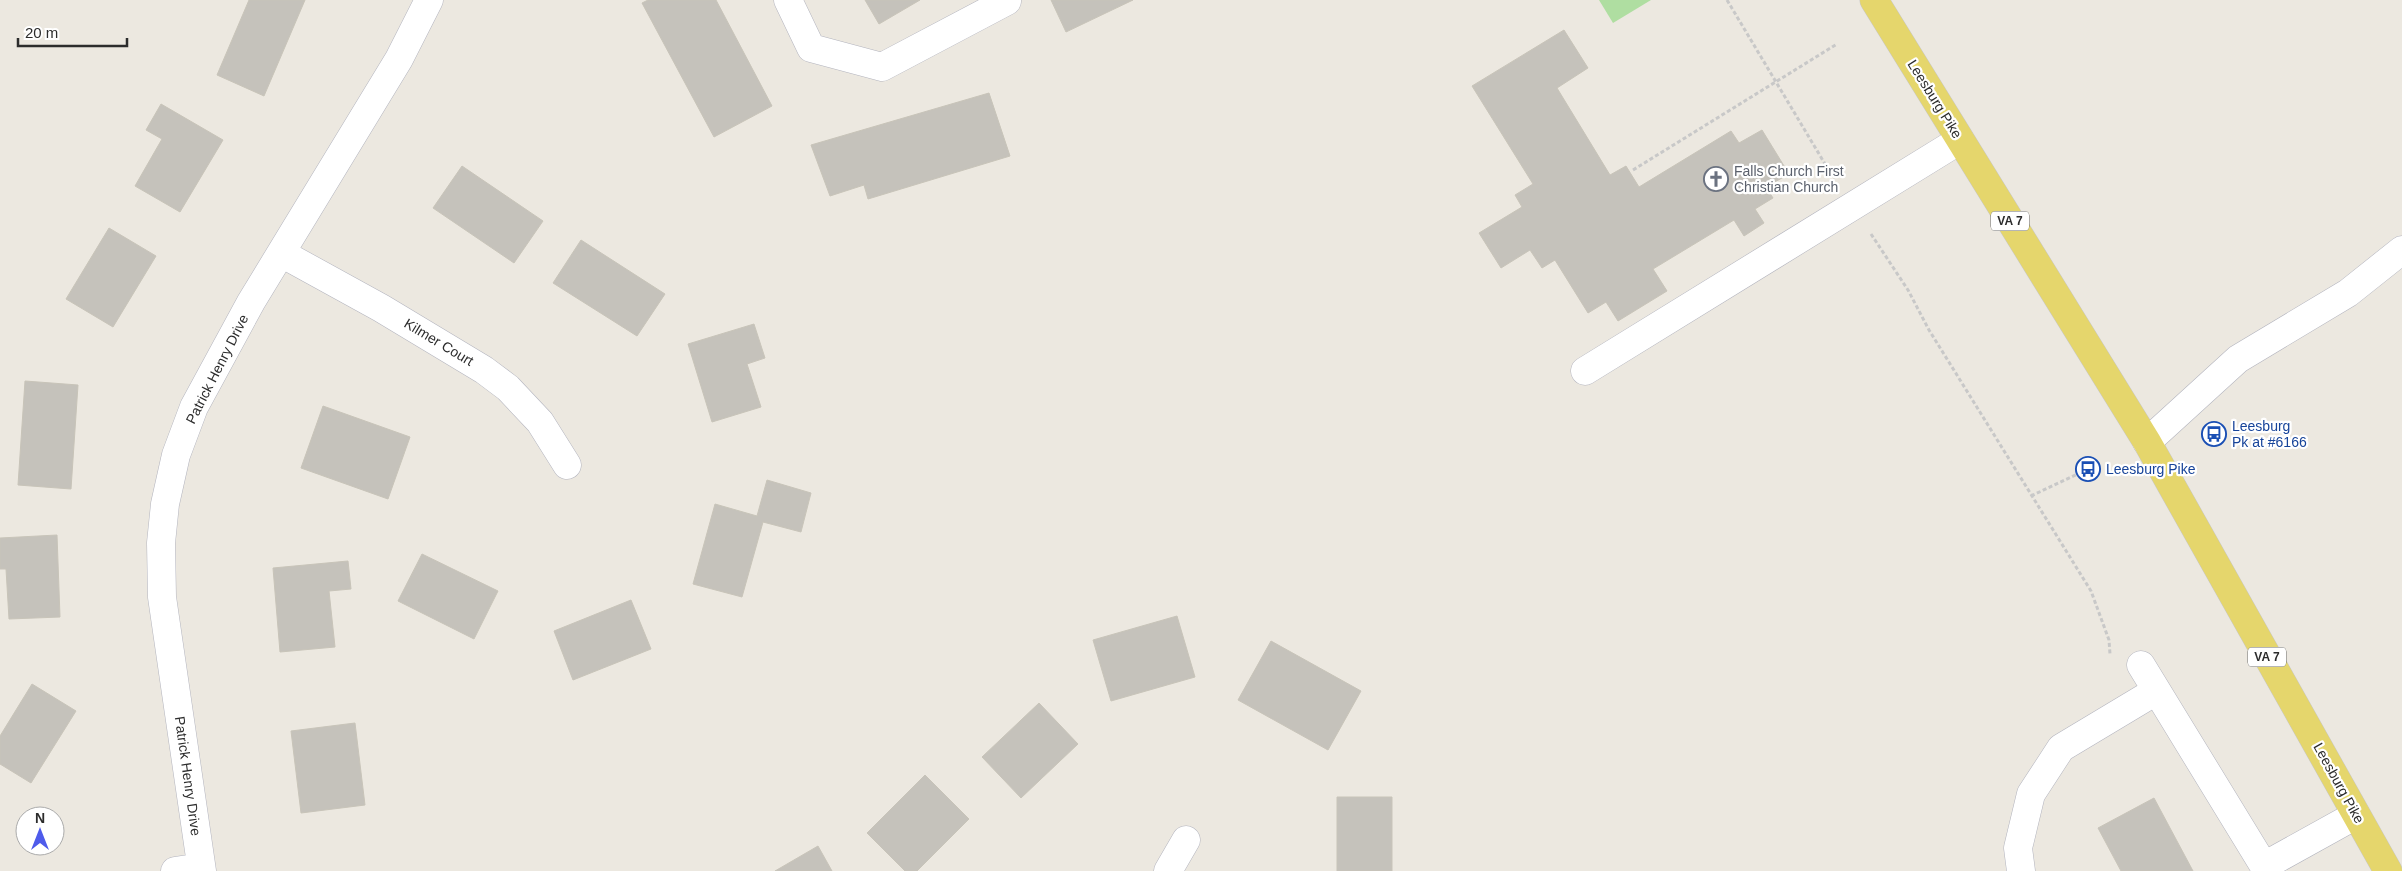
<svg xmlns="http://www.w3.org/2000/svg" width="2402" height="871" font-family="Arial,sans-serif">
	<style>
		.green { fill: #afdea1 }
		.building { fill: #c5c2bb; stroke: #c8c4b9 }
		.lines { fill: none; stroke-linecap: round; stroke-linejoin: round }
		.minor-casing { stroke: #b3b4be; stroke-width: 29 }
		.major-casing { stroke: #c8c8c8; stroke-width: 29 }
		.path { stroke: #c8c8c8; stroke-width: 3; stroke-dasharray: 4 2.5; stroke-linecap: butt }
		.minor { stroke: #fff; stroke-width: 28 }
		.major { stroke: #e5d66c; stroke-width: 28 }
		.labels { text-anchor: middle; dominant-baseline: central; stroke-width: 4.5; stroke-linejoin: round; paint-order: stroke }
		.shield { fill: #fff; stroke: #6b6b6b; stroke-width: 1 }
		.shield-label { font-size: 12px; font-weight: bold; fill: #2c2c2c }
		.street-label { font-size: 14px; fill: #2c2c2c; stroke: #fff }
		.worship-label { font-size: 14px; fill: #5b616d; stroke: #fff; text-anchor: start }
		.transit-label { font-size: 14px; fill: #164399; stroke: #fff; text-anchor: start }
	</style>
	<rect width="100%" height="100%" fill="#ece8e0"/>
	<path class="green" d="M1599 0H1651L1613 23Z"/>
	<path class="building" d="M249 0H305L264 96 217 75Z
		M648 0H716L772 106 714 137 642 3Z
		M865 0H920L879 24Z
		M1051 0H1133L1066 32Z
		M1564 30 1588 68 1557 88 1610 175 1626 166 1639 187 1731 131 1739 143 1762 130 1789 174 1766 187 1773 198 1755 209 1764 223 1744 236 1734 220 1653 269 1667 291 1618 321 1606 302 1588 313 1555 260 1542 268 1530 250 1501 268 1479 233 1522 207 1515 195 1533 184 1472 86Z
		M989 93 1010 156 868 199 864 185 830 196 811 145Z
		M161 104 223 140 180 212 135 186 162 139 146 130Z
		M462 166 543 221 514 263 433 208Z
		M109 228 156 256 113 327 66 299Z
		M581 240 665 294 637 336 553 283Z
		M754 324 765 358 747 364 761 407 712 422 688 344Z
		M25 381 78 385 71 489 18 485Z
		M323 406 410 437 388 499 301 468Z
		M767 480 811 493 801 532 763 522 742 597 693 584 715 504 757 516Z
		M57 535 60 617 9 619 6 569H0V538Z
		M422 554 498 591 474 639 398 601Z
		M348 561 351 589 329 591 335 647 280 652 273 568Z
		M631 600 651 649 573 680 554 631Z
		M1177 616 1195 677 1111 701 1093 640Z
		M1271 641 1361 691 1328 750 1238 700Z
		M32 684 76 711 31 783 0 764V736Z
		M1039 703 1078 744 1021 798 982 757Z
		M355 723 365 805 301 813 291 731Z
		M925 775 969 819 917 871H905L867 833Z
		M1337 797H1392V871H1337Z
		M2154 798 2193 871H2121L2098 828Z
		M818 846 832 871H775Z"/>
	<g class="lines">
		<defs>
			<path id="minor" d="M788 0 811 48 882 67 1007 1
				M281 253 381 308 484 370 508 388 540 422 567 465
				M1585 371 1960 140
				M2147 442 2238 359 2348 293 2402 250
				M2141 665 2267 871
				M2264 866 2356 815
				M175 871 201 867
				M202 871 162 597 161 543 165 504 176 455 194 407 251 302 399 59 429 0
				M1168 871 1186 840
				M2021 871 2018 848 2031 794 2061 748 2156 691"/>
			<path id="major" d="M1874 0 2147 442 2388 871"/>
		</defs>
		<use href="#minor" class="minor-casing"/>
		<use href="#major" class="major-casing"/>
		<path class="path" d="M1727 0 1834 179
			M1633 170 1837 44
			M1871 234 1908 290 1929 330 2091 591 2109 640 2110 654
			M2031 496 2088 469"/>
		<use href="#minor" class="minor"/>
		<use href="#major" class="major"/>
	</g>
	<defs>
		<symbol id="church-ring" viewBox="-11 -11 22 22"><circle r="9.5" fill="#fff" stroke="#6b7280" stroke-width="1.5"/><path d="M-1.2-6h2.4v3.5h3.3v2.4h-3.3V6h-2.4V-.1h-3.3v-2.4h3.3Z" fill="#6b7280"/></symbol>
		<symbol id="bus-ring" viewBox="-11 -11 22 22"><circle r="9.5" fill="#fff" stroke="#1a4fb4" stroke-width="1.5"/><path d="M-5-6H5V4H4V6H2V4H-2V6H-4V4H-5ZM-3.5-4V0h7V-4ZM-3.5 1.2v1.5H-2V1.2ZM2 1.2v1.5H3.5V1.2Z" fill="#1a4fb4"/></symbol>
	</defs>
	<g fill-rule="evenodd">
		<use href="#church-ring" x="1702" y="165" width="28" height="28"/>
		<use href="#bus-ring" x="2200" y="420" width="28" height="28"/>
		<use href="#bus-ring" x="2074" y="455" width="28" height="28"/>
	</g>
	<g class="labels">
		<g class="shield">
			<rect x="1991" y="211.5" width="38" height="19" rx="4"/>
			<rect x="2248" y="647.5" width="38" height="19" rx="4"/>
		</g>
		<g class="shield-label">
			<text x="2010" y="221">VA 7</text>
			<text x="2267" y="657">VA 7</text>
		</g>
		<g class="street-label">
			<text transform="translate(1935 99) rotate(58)">Leesburg Pike</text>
			<text transform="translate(439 342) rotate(31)">Kilmer Court</text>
			<text transform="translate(217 369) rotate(-63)">Patrick Henry Drive</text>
			<text transform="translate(188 776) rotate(82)">Patrick Henry Drive</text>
			<text transform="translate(2339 783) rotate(61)">Leesburg Pike</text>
		</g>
		<g class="worship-label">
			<text x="1734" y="171">Falls Church First<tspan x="1734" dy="16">Christian Church</tspan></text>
		</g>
		<g class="transit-label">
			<text x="2232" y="426">Leesburg<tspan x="2232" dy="16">Pk at #6166</tspan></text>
			<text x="2106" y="469">Leesburg Pike</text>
		</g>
	</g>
	<g transform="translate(40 831)"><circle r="24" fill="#ffffff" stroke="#ababab"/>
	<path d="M0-4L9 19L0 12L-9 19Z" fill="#4e5beb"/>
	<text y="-8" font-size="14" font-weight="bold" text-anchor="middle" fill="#2c2c2c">N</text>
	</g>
	<path d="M18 38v8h109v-8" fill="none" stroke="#2c2c2c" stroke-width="2.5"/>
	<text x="25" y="38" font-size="15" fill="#2c2c2c" stroke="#ffffff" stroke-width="4" paint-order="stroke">20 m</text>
</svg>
